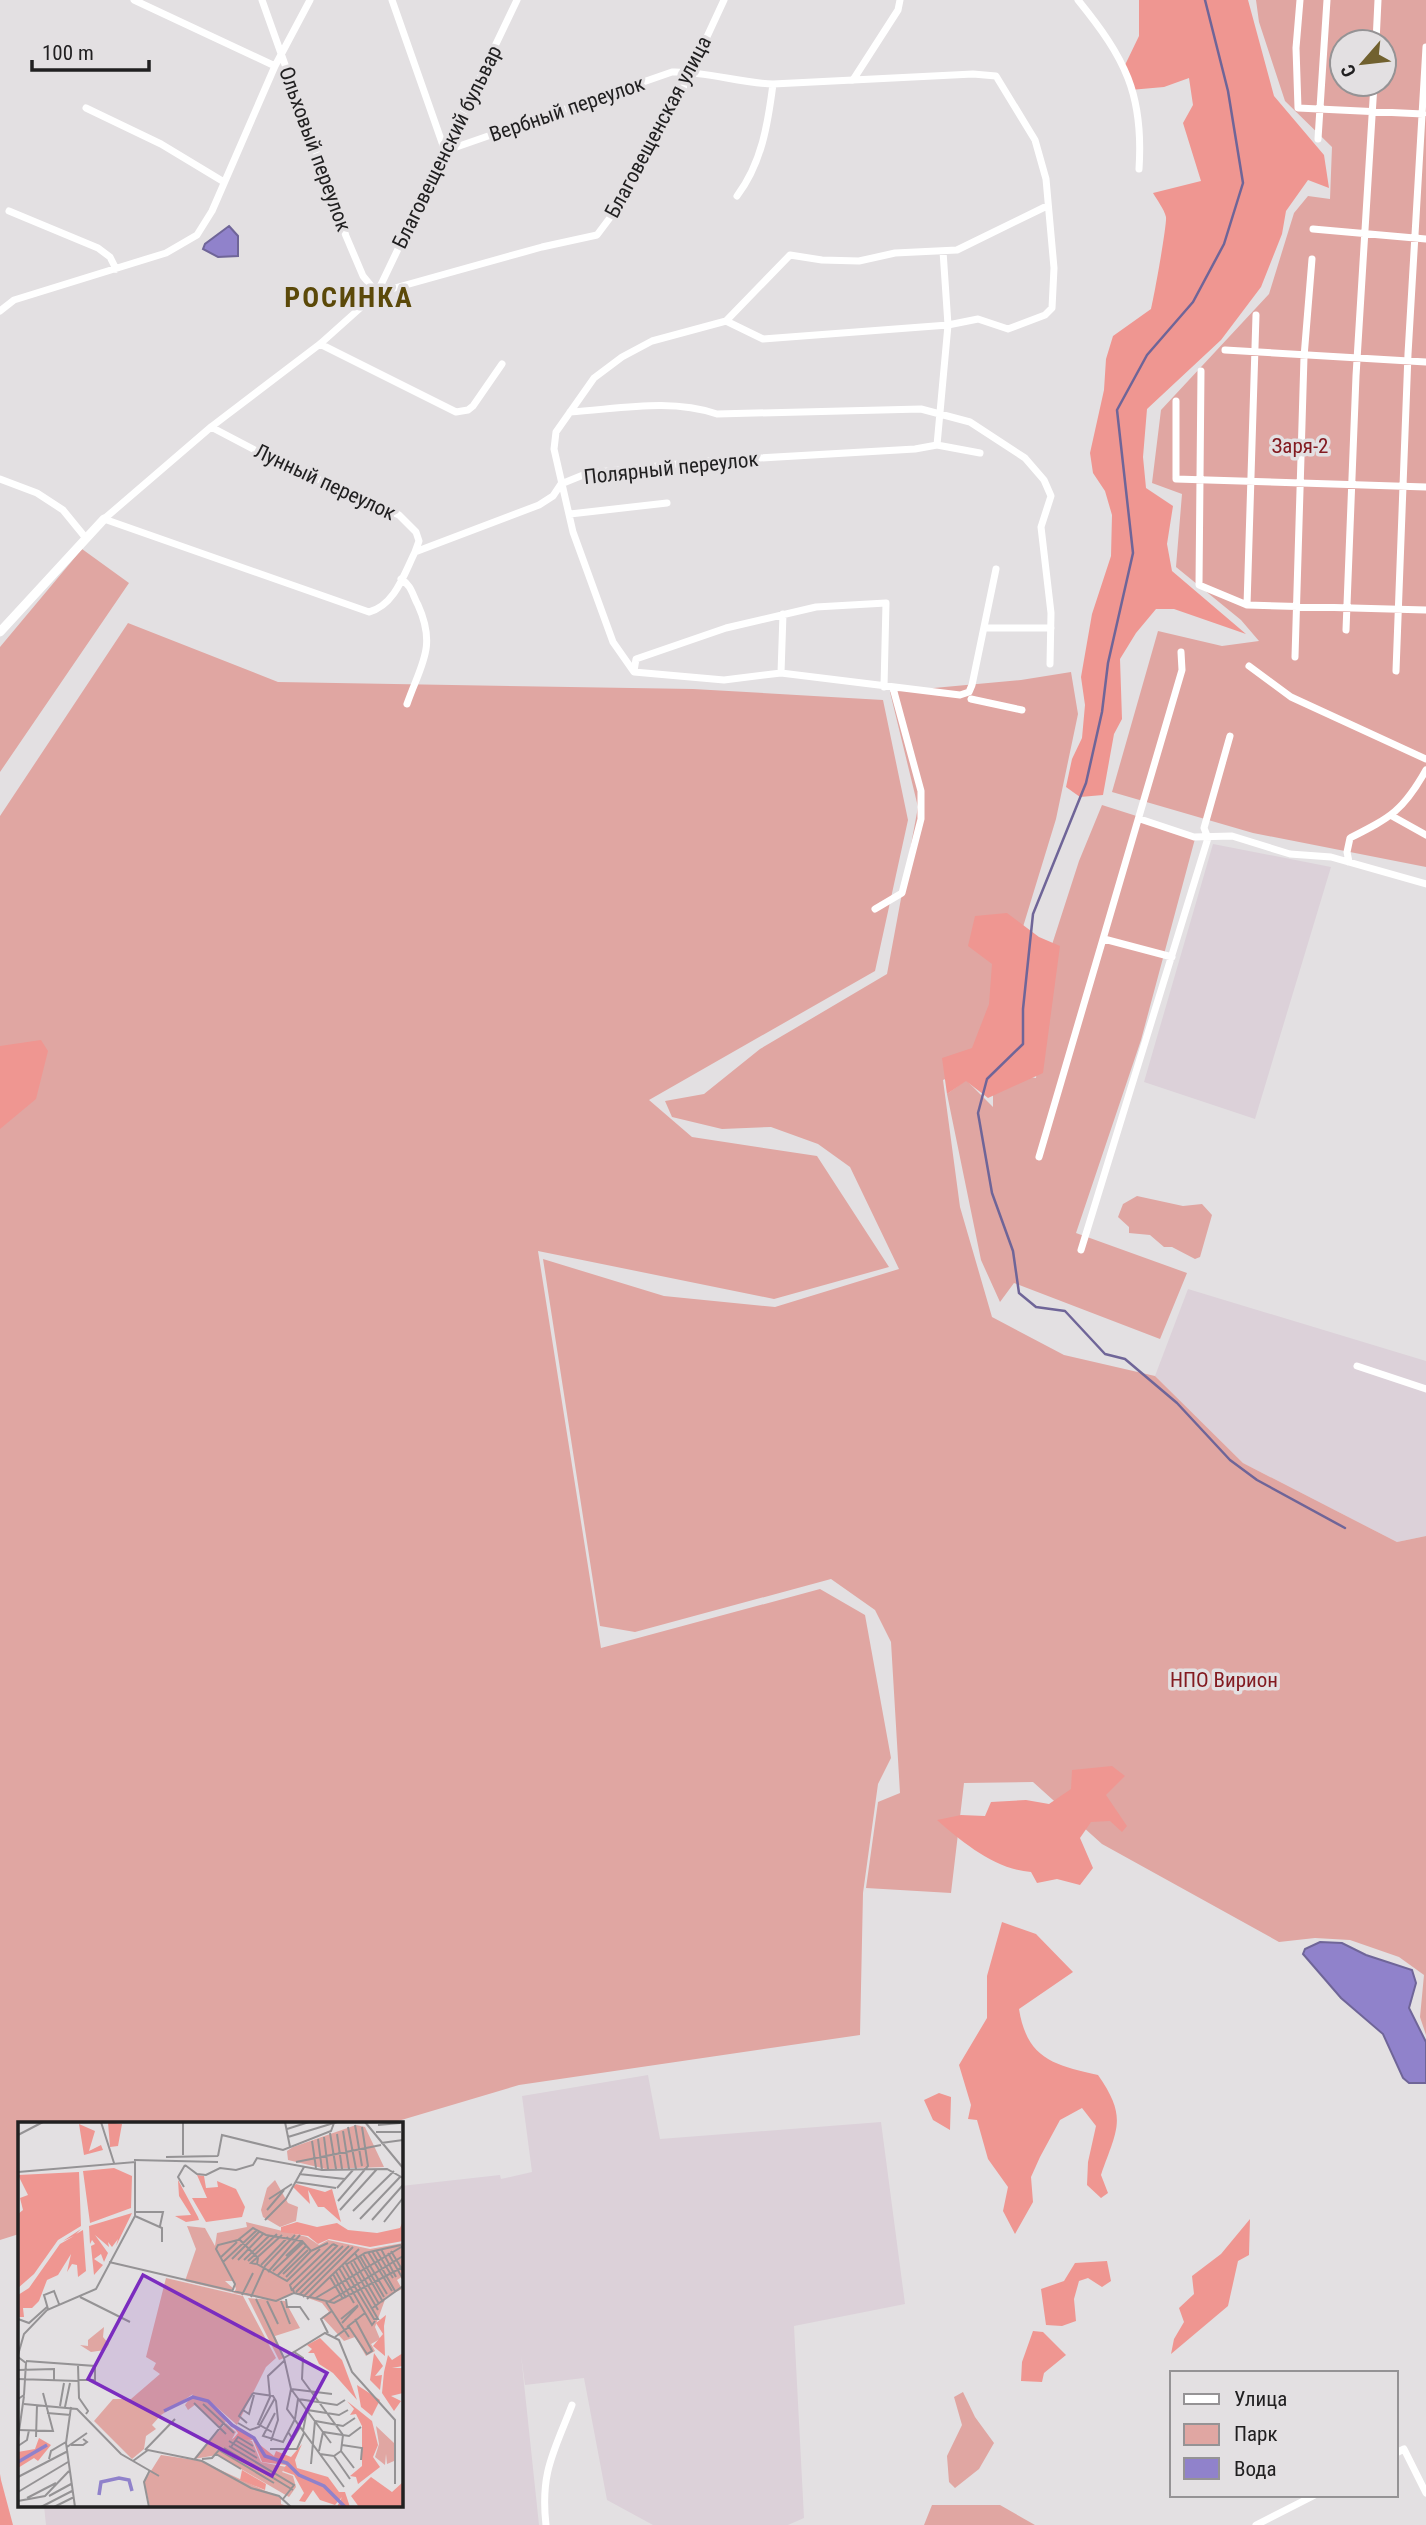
<svg xmlns="http://www.w3.org/2000/svg" width="1426" height="2525" font-family="'Roboto Condensed',sans-serif">
	<style>
		.built { fill: #dcd1d9 }
		.green { fill: #e0a6a2; fill-rule: evenodd }
		.forest { fill: #ef9691 }
		.water { fill: #9082cb; stroke: #6f6598; stroke-width: 2 }
		.lines { fill: none; stroke-linecap: round; stroke-linejoin: round }
		.stream { stroke: #6f6598; stroke-width: 2.5 }
		.minor { stroke: #fff; stroke-width: 7 }
		.tertiary { stroke: #fff; stroke-width: 9 }
		.labels { text-anchor: middle; dominant-baseline: central; stroke-width: 7; stroke-linejoin: round; paint-order: stroke }
		.street-label { font-size: 21px; fill: #212021; stroke: #e3e0e2 }
		.park-label { font-size: 21px; fill: #831b21; stroke: #e3e0e2 }
		.district-label { font-size: 28px; font-weight: bold; letter-spacing: 2px; fill: #5b4909; stroke: #e3e0e2 }
		.inset-river { fill: none; stroke: #9082cb; stroke-width: 3.5 }
		.inset-road { fill: none; stroke: #959395; stroke-width: 2 }
		.view { fill: #7b2cbf; fill-opacity: 0.15; stroke: #7b2cbf; stroke-width: 3.5 }
		.inset-edge { fill: none; stroke: #212021; stroke-width: 3.5 }
	</style>
	<rect width="100%" height="100%" fill="#e3e0e2"/>
	<path class="built" d="M1213 844 1331 867 1255 1119 1144 1082Z
		M1188 1289 1426 1361V1536L1397 1542 1243 1463 1155 1376Z
		M648 2075 660 2139 881 2122 905 2304 794 2326 804 2518 788 2525H653L607 2500 584 2378 525 2385 521 2355 539 2525H46L44 2506H401V2186L500 2175 501 2179 532 2172 522 2096Z"/>
	<path class="green" d="M1256 0H1426V867L1253 833 1112 792 1158 631 1222 646 1259 641 1241 620 1176 567 1182 494 1152 483 1161 410 1269 294 1294 213 1308 196 1330 199 1332 147 1285 101 1259 22ZM1342 42H1384V84H1342Z
		M82 549 129 583 0 772V647Z
		M128 623 278 682 693 689 883 700 908 820 875 971 649 1100 692 1137 817 1156 889 1267 774 1299 538 1251 601 1648 820 1589 865 1615 891 1758 878 1784 863 1893 860 2035 519 2085 388 2124H19V2234L0 2240V816Z
		M1071 672 1078 714 1056 819 982 1061 943 1080 960 1207 992 1317 1064 1355 1155 1376 1243 1463 1397 1542 1426 1536V2035L1420 2017 1424 1975 1399 1957 1350 1940 1315 1938 1279 1942 1102 1844 1033 1782 964 1783 951 1893 866 1888 878 1802 900 1793 891 1642 875 1610 831 1579 635 1632 600 1626 543 1259 664 1296 775 1307 899 1269 850 1167 818 1144 771 1127 722 1129 672 1117 665 1101 704 1094 760 1049 887 974 918 807 890 692 1021 680Z
		M1102 805 1196 835 1141 1040 1076 1233 1187 1273 1160 1339 1014 1283 1000 1302 981 1260 947 1094 966 1080 993 1107V1086L1004 1073 1036 1078 1048 957 1079 861Z
		M1137 1196 1183 1206 1202 1204 1212 1215 1200 1257 1195 1259 1172 1247H1164L1150 1235 1129 1233V1227L1118 1217 1123 1204Z
		M963 2392 975 2417 994 2443 979 2469 955 2488 949 2482 947 2456 962 2425 954 2397Z
		M932 2505H1000L1035 2525H924Z"/>
	<path class="forest" d="M1139 0H1248L1274 96 1324 155 1329 188 1308 180 1286 211 1282 234 1261 287 1221 340 1147 409 1143 457 1146 488 1173 506 1167 544 1172 571 1246 634 1174 609H1156L1136 633 1120 659 1122 719 1114 734 1103 795 1080 797 1066 787 1072 759 1082 738 1085 705 1081 677 1092 614 1111 556 1112 515 1105 491 1093 473 1090 453 1104 390 1106 359 1113 336 1151 309C1154 297 1167 225 1166 217 1164 209 1157 200 1153 193L1201 181 1183 123 1193 105 1189 78 1164 87 1130 90 1125 65 1139 36Z
		M1007 913 1039 937 1060 946 1043 1073 988 1098 966 1081 947 1094 942 1058 972 1048 989 1004 992 964 968 946 975 916Z
		M41 1040 48 1051 36 1099 0 1129V1046Z
		M1112 1766 1125 1776 1106 1795 1127 1826 1122 1832 1110 1821 1091 1822 1080 1838 1093 1868 1080 1885 1057 1879 1037 1883 1031 1872C996 1870 962 1842 937 1820L961 1815 985 1816 991 1802 1026 1800 1049 1804 1071 1789 1072 1770Z
		M1002 1922 1036 1934 1073 1972 1019 2009C1027 2059 1054 2065 1098 2075 1128 2118 1117 2129 1101 2175L1108 2193 1101 2198 1087 2185 1088 2162 1096 2126 1082 2108 1060 2120 1040 2157 1031 2177 1033 2202 1015 2234 1003 2211 1008 2187 988 2159 977 2120 968 2119 971 2105 959 2065 987 2018V1976Z
		M939 2093 951 2097 950 2130 933 2120 924 2100Z
		M1250 2219 1249 2255 1238 2261 1228 2306 1171 2354 1174 2339 1184 2322 1179 2308 1194 2294 1192 2276 1221 2254Z
		M1107 2261 1111 2281 1102 2287 1088 2278 1079 2281 1074 2299 1076 2321 1062 2326 1046 2325 1041 2289 1064 2281 1075 2263Z
		M1033 2331 1043 2332 1066 2355 1044 2373 1042 2382 1021 2381 1022 2362Z
		M0 2474 1 2480 13 2525H0Z"/>
	<path class="water" d="M229 226 238 236V256L218 257 203 249 205 244Z
		M1320 1942 1342 1943 1366 1955 1412 1970 1416 1983 1409 2008 1426 2042V2083H1409L1403 2078 1383 2034 1341 1998 1303 1954 1305 1949Z"/>
	<g class="lines">
		<path class="stream" d="M1205 0 1228 91 1243 183 1224 244 1193 302 1147 355 1117 410 1133 553 1108 663 1102 712 1086 783 1033 914 1023 1009V1044L987 1079 978 1113 992 1193 1013 1251 1019 1293 1036 1307 1065 1311 1105 1354 1125 1359 1177 1403 1230 1460 1257 1480 1345 1528"/>
		<path class="minor" d="M134 0 275 66
			M262 0 346 236 363 276 377 293
			M392 0 445 151 672 72C706 71 739 83 773 84L973 74 996 76 1035 140 1046 179 1054 268 1052 308 1045 315 1008 329 978 319 948 325 763 339 726 321
			M1078 0C1125 58 1144 94 1139 169
			M1300 0 1296 48 1298 108 1423 114
			M1376 42 1378 0
			M853 80 898 10 900 0
			M86 108 161 144 224 182
			M1318 139 1327 0
			M737 196C762 163 768 123 773 84
			M9 211 98 248 110 257 116 269
			M1313 229 1426 239
			M377 293 542 247 597 235 621 203 686 82 724 0
			M0 311 14 300 166 253 197 235 212 211 275 66 310 0
			M320 344 456 412 468 410 473 406 502 364
			M1225 350 1426 362
			M1201 371 1199 585 1247 605 1426 610
			M1176 401V479L1426 487
			M570 412C619 409 670 398 717 414L921 409 970 422 1025 458 1044 480 1051 496 1041 527 1051 613 1050 664
			M211 427 270 458 399 515 416 532 419 541 415 552
			M937 445 980 453
			M0 479 37 493 63 510 85 537
			M570 514 667 503
			M104 519 369 612C395 605 404 574 415 552L539 505 553 496 561 484 588 473 708 461 915 449 937 445 948 325 943 251
			M104 519 211 427 320 344 377 293 517 0
			M996 569 972 685 969 692 960 695 781 673 724 680 634 672 613 642 573 532 554 449 556 432 594 378 622 357 652 341 726 321 790 255 822 260 859 261 895 253 957 250 1047 206
			M401 579C412 586 412 594 418 605 437 647 421 664 407 704
			M1247 605 1256 315
			M985 628H1051
			M1346 630 1356 376 1374 84
			M1295 657 1304 357 1312 259
			M1249 666 1291 697 1426 759
			M634 671 636 659 726 628 816 607 886 603 884 687
			M1396 671 1408 354 1426 47
			M781 673 783 614
			M971 699 1022 710
			M1392 816 1426 835
			M1140 819 1194 837 1232 836 1290 854 1331 857 1426 884
			M1349 862 1347 852 1350 838C1391 817 1403 811 1426 770
			M875 909 902 893 921 819V791L893 688
			M1104 939 1172 957
			M1039 1157 1182 670 1181 652
			M1081 1250 1208 838 1204 828 1230 736
			M1357 1366 1426 1389
			M1396 2453 1404 2449 1426 2493
			M546 2525C540 2472 554 2452 572 2405
			M1256 2525 1315 2495"/>
		<path class="tertiary" d="M0 632 104 519"/>
	</g>
	<g class="labels">
		<g class="street-label">
			<text transform="translate(567 109) rotate(-19)">Вербный переулок</text>
			<text transform="translate(658 127) rotate(-62)">Благовещенская улица</text>
			<text transform="translate(447 147) rotate(-64)">Благовещенский бульвар</text>
			<text transform="translate(315 149) rotate(70)">Ольховый переулок</text>
			<text transform="translate(671 468) rotate(-6)">Полярный переулок</text>
			<text transform="translate(325 482) rotate(25)">Лунный переулок</text>
		</g>
		<g class="park-label">
			<text x="1300" y="446">Заря-2</text>
			<text x="1224" y="1680">НПО Вирион</text>
		</g>
		<g class="district-label">
			<text x="349" y="297">РОСИНКА</text>
		</g>
	</g>
	<g transform="translate(18 2122)">
		<rect width="385" height="385" fill="#e3e0e2"/>
		<path d="M338 3 347 5 366 45 308 47 270 38 269 29 275 25ZM257 58 270 81 280 85 278 99 262 105 245 95 243 88 249 66ZM228 100 289 115 301 123 310 118 352 127 385 121V154L379 158 384 167 368 175 357 205 362 217 353 222 357 229 348 234 337 215 326 219 304 195 311 190 304 181 276 171 259 179 215 171 218 167 215 159H207L216 167 213 170 167 159 178 127 169 104 187 106 197 124 199 111 229 105ZM148 156 225 174 258 236 248 245 219 303 194 281 208 300 202 305 178 282 170 288 167 283 175 272 143 293 134 303 138 307 128 314 126 327 114 337 76 299 95 277H113L142 252 135 247 138 241 128 235ZM230 176 267 179 282 206 257 214 266 236 261 238ZM86 205 85 215 91 222 87 228 73 230 62 223 70 224V218ZM208 301 218 310 214 317 222 314 234 319 243 340 268 345 264 350 275 354 278 365 271 375 199 333 176 337ZM358 304 376 321V339L369 342 368 332 367 343 357 335 361 322ZM143 333 183 339 263 376V382L272 385H132L126 360Z" fill="#e0a6a2"/>
		<path d="M90 0 104 2 100 24 92 25ZM61 2 77 9 71 29 83 23 85 28 66 33ZM96 46 114 54 113 86 72 101 65 49ZM61 50 63 104 40 118 16 152 0 166V92L5 88 2 76 10 73 0 53ZM179 53 186 54 188 66 200 65 199 59 218 67 227 85 224 95 188 100 174 76H189ZM160 58 180 95 181 98 168 100 157 94 173 93 161 74ZM278 62 307 70 314 67 323 100 306 85H300L290 68 292 82 275 65ZM114 91 98 124 100 117 94 125 90 120 91 125 77 113 90 131 86 140 83 132 76 137 85 143 76 153 73 124 77 122 74 118 72 122 71 104ZM385 99V119L352 125 311 117 300 122 290 114 263 110V105L279 100 299 105 319 101 330 108 359 111 382 106ZM63 107 58 112 65 108 68 149 60 155 59 143 54 142 49 150 53 132 40 153 29 158 21 179 14 186H5L6 195H0V173L11 166 42 122 56 114 45 119ZM368 193 366 204 367 234 355 224 365 212 358 201ZM302 216 324 238 339 278 315 251 301 242 296 231H290L294 227 289 223ZM356 231 365 244 357 254 364 253 362 268 352 258ZM385 231V244L374 246H385V271L373 274 383 279 376 289 364 271 366 250 370 233 374 238ZM339 263 362 278 354 294 343 285ZM329 279 354 299 360 323 355 335 362 345 340 362 338 355 332 354 344 344V304L338 292 332 293 336 287ZM210 298 256 334 258 329 273 335 284 322 277 338 279 346 310 355 321 370H327L332 385H319L324 375 317 383 302 378 295 368 287 380 281 379 286 371 276 353 265 349 268 343 244 340 235 318 215 317 220 311ZM21 316 33 323 20 339 16 336 0 346V330L17 327ZM224 348 248 362 247 368 222 358ZM353 355 374 370 385 360V385H341L333 374Z" fill="#ef9691"/>
		<path class="inset-river" d="M146 289 175 275 190 279 214 303 236 316 247 334 269 341 281 353 306 364 327 385M0 340 29 323M81 373 83 360 101 356 111 358 114 369"/>
		<path class="inset-road" d="M83 0 96 41M165 0V33M267 0 272 25M347 0 385 46M337 3 344 44M360 3 382 1M330 5 338 47M269 7 291 0M325 9 331 47M358 10H383M312 11 318 47M319 12 324 47M0 13 25 0M270 15 319 0M306 15 310 47M300 17 304 48M294 19 298 46M363 21 385 18M200 34 204 13 265 28 313 9 316 1M148 35 200 34M116 38 200 40M278 40 363 23M167 43 179 52 188 53 202 46 218 48 235 43 239 36 304 48 369 47 385 56M0 50 117 40V94L78 167 29 188 6 212 0 233M281 52 327 57M277 60 318 66M166 65 160 55 167 43M319 66 335 48M251 77 274 62M320 79 350 44 344 5M249 88 266 68M322 88 359 47M335 89 376 49M117 90H145L142 104M117 94 144 106V120M342 97 383 54M247 98 268 77 286 45M354 98 385 63M366 100 385 76M221 117 240 136 239 142 269 159 302 127M363 127 378 155M358 128 375 156M354 129 377 169M373 129 385 149M350 130 374 169M337 131 365 180M370 131 385 157M345 132 369 172M268 134 284 119M342 134 366 175M202 136 219 120M214 137 241 110M220 138 245 112M226 138 252 113M230 139 259 112M336 139 361 182M91 140 258 179 276 171 275 167 319 124 315 122M205 140 239 108M333 141 360 188M238 142 233 141 264 113M329 142 347 131 383 123M243 143 270 115M324 143 356 197H360L327 140M321 146 354 203 357 199M255 149 286 120M250 150 282 113M318 150 336 181M265 152 290 128M315 152 328 176M259 154 288 124M268 155 293 129M312 155 325 177M274 169 272 163 315 122M214 170 217 162 198 127 200 123 220 118 235 106 248 113 284 119 293 129 310 121M278 170 325 124M276 171 316 181 385 145M282 172 331 124M224 173 235 151M62 175 112 200M233 175 247 144 277 113M285 175 335 125M238 177 266 236 273 267 269 287 326 365M268 177 269 185H282L291 198M289 177 341 127M296 177 385 124M249 179 260 202M263 179 272 202M308 180 331 215M310 180 385 134M30 187 26 173 36 169 41 182M353 187 385 164M0 197 11 201 29 185M323 197 340 183M324 201 340 184M329 205 347 191M310 211 303 197 314 189M317 215 331 205 349 232 354 229 337 197M276 230 307 211 321 218 334 250 377 298V362M0 235 8 241 6 273 0 277M266 236 276 230 285 236 284 257 325 313 323 329M8 239 77 244V258H60M60 243 61 276 70 289 68 292M0 248 36 247V259M0 257 60 259M273 267 313 321M273 267 314 272M235 271 255 274 258 279 260 298 253 319M176 281 208 312M6 282 59 287 103 332 141 354M185 282 216 311M42 284 46 261M47 285 52 261M53 285 48 321 57 385M225 288 231 292 236 273M29 291 53 293M257 291 245 314 265 320 277 297 280 277 319 283 327 278M220 301 232 308 241 305 257 276M229 301 221 294 235 271M0 308 35 309 25 271M285 309 289 288 321 293 330 288M254 310 240 302 252 275 250 254 267 238M270 310 275 317 282 305M18 315 19 283M0 316 6 274M217 318 237 330M211 319 239 336M53 323H65L69 320 65 317M324 323 344 326 343 338M0 324 9 318 11 308M211 324 276 363 265 377M49 325 69 311M213 325 220 315 235 324M206 326 275 368M252 327H279L286 311M127 328 157 297M301 329 305 310 331 314 343 305M323 329 336 346M198 332 223 347M302 332 316 334 323 329M316 334 332 357M31 337 33 329 48 320M184 337 194 336 201 328 256 361M176 338 205 302M115 339 130 328 184 339 233 366 261 374 273 385M293 342 297 299 325 304 337 296M0 355 50 329M0 370 50 340M31 374 53 362M9 376 38 361M0 379 27 374 51 349M23 385 54 369M36 385 56 375M131 385 126 360 132 348"/>
		<path class="view" d="M125 153 309 251 254 354 70 257Z"/>
		<rect width="385" height="385" class="inset-edge"/>
	</g>
	<rect x="1170" y="2371" width="228" height="126" fill="#e3e0e2" stroke="#959395" stroke-width="2"/>
	<rect x="1184" y="2394" width="35" height="10" fill="#ffffff" stroke="#959395" stroke-width="2"/>
	<text x="1234" y="2406" font-size="21" fill="#212021">Улица</text>
	<rect x="1184" y="2424" width="35" height="21" fill="#e0a6a2" stroke="#959395" stroke-width="2"/>
	<text x="1234" y="2441" font-size="21" fill="#212021">Парк</text>
	<rect x="1184" y="2458" width="35" height="21" fill="#9082cb" stroke="#959395" stroke-width="2"/>
	<text x="1234" y="2476" font-size="21" fill="#212021">Вода</text>
	<g transform="translate(1363 63) rotate(242)"><circle r="33" fill="#e3e0e2" stroke="#959395" stroke-width="2"/>
	<path d="M0-5L12 26L0 18L-12 26Z" fill="#71612f"/>
	<text y="-10" font-size="19" font-weight="bold" text-anchor="middle" fill="#212021">С</text>
	</g>
	<path d="M32 60v10h117v-10" fill="none" stroke="#212021" stroke-width="3.5"/>
	<text x="42" y="60" font-size="21" fill="#212021" stroke="#e3e0e2" stroke-width="5" paint-order="stroke">100 m</text>
</svg>
